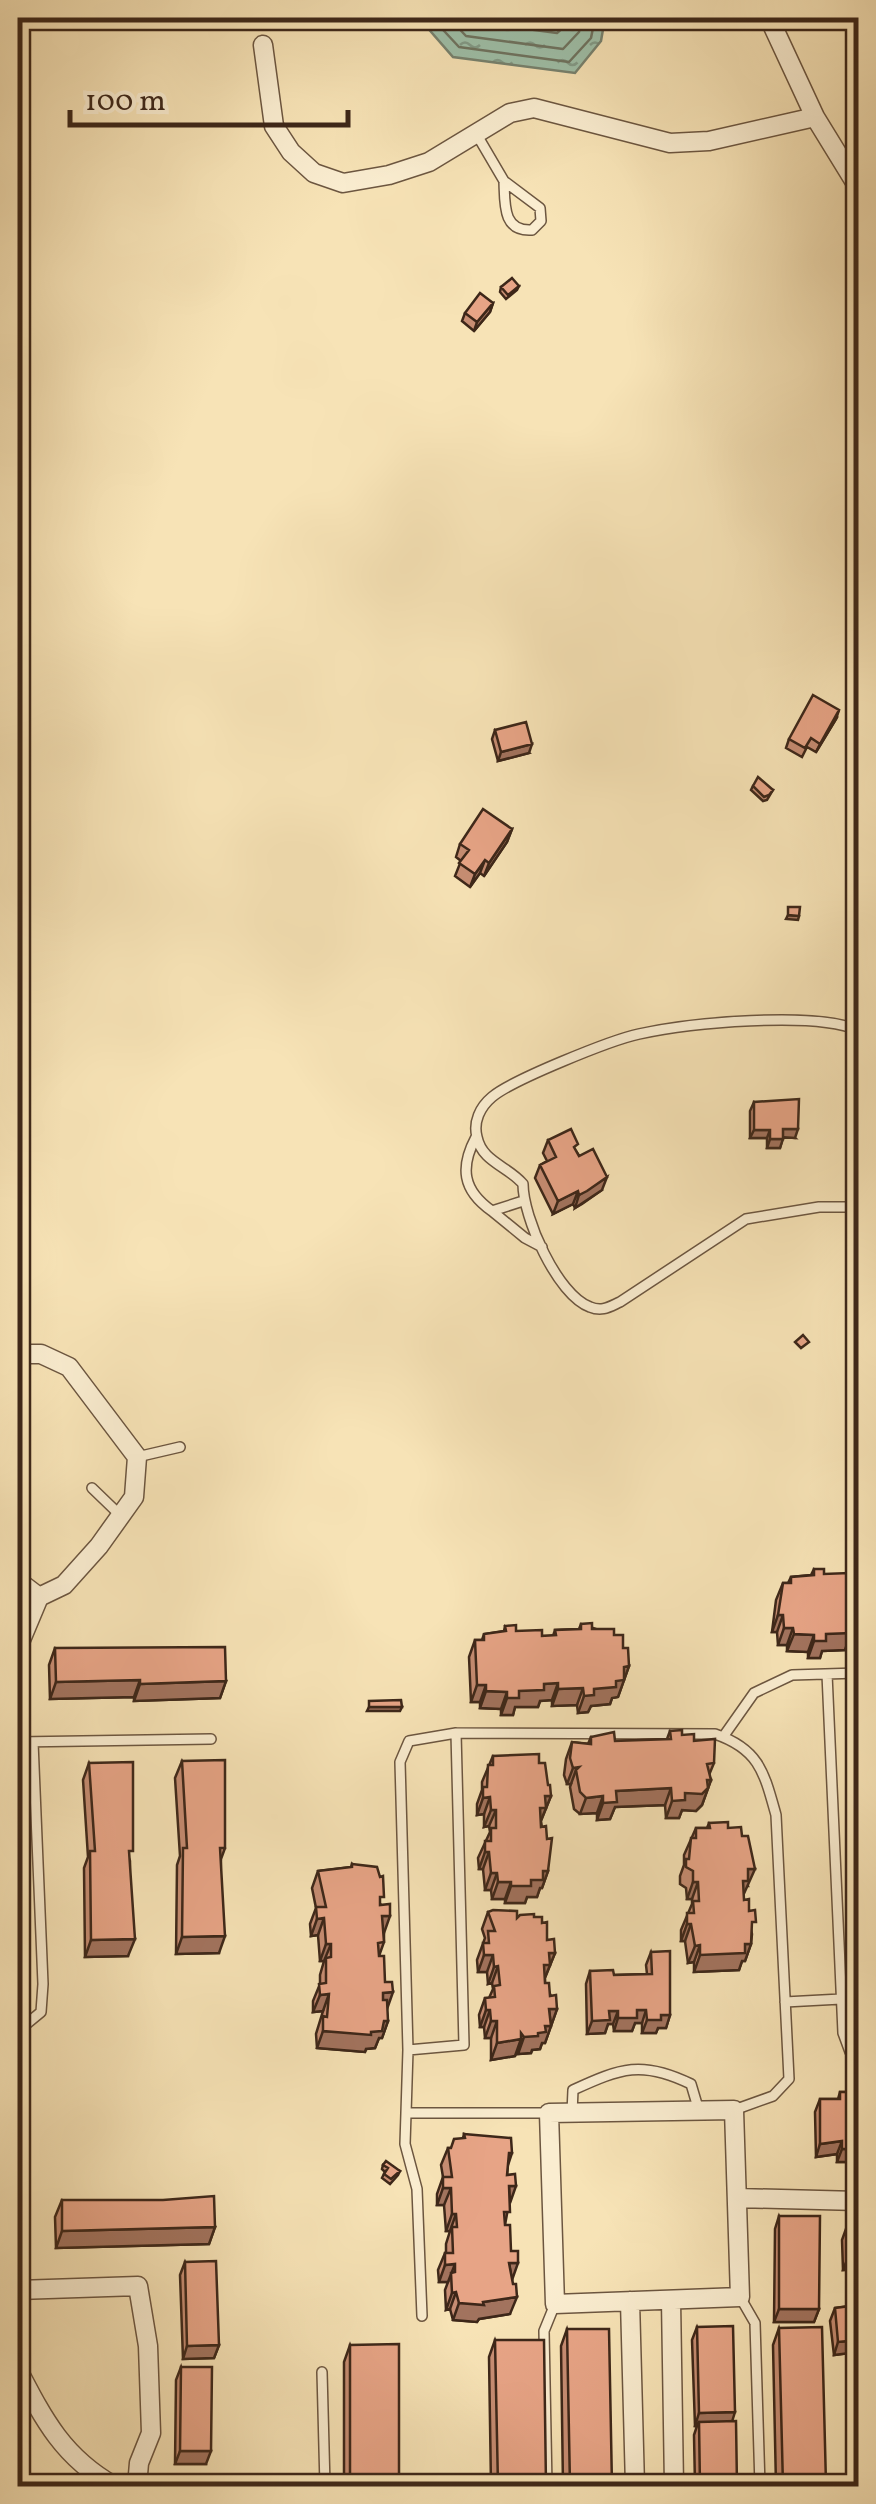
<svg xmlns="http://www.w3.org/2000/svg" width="876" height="2504" font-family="Vollkorn,serif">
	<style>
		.water { fill: url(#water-ripples); stroke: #77826f; stroke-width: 2.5 }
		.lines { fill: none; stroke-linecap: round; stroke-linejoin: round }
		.shore { stroke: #6e7360; stroke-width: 2.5 }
		.lane-casing { stroke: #6c5640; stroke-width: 12 }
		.street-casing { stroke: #6c5640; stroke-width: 21 }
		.lane { stroke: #faedd0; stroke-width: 9 }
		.street { stroke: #faedd0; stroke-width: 18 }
		.wall { fill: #c78d73; stroke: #3d2719; stroke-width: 2.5 }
		.shaded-wall { fill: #a2735e; stroke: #3d2719; stroke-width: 2.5 }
		.building { fill: #e7a486; stroke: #3d2719; stroke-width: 2.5 }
	</style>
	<defs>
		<pattern id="water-ripples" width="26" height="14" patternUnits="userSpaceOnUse" patternTransform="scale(2.5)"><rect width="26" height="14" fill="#9ebfa8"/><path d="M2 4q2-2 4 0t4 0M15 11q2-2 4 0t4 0" fill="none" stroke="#829b88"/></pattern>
	</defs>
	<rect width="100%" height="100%" fill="#f7e3b6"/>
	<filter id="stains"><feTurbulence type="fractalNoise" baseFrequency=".002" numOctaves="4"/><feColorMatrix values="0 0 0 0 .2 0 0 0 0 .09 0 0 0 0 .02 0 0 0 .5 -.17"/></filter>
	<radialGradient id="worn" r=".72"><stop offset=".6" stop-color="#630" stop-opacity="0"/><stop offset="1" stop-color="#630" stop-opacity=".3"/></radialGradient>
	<path class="water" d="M419 18H605L601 41 575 73 453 57Z"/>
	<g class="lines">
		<path class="shore" d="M432 18 459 47 569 62 591 38 595 18
			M449 18 466 36 563 49 579 32 582 18
			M468 18 474 22 557 33 565 26 567 18"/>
		<defs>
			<path id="lane" d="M477 135 504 181 540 208 541 221 532 230C502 232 505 203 504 181
				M858 1030C813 1011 689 1023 639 1034 611 1040 512 1080 492 1097 480 1107 473 1122 477 1137 482 1162 508 1166 523 1184 523 1217 557 1295 590 1307 602 1312 609 1307 620 1302L746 1219 819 1207H858
				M476 1137C460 1167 462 1190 492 1211
				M523 1201 492 1211 525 1238 542 1247
				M137 1457 180 1447
				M92 1488 121 1516
				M827 1674 843 2033 850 2052 858 2057
				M723 1737 754 1693 792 1675 858 1673
				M18 1742 211 1739
				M785 2002 841 1999
				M18 2031 41 2012 43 1984 33 1742
				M408 2050 464 2045 456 1733
				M406 2113 405 2144 417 2189 422 2316
				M549 2113H406L408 2050 400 1762 409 1741 456 1733 715 1734C759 1749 764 1772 776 1815L789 2079 773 2096 734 2110
				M572 2113 573 2090C621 2068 642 2060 691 2084L699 2111
				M740 2297 755 2323 760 2486
				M322 2372 325 2486
				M547 2486 544 2331 555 2304"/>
			<path id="street" d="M769 18 815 117 858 187
				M263 45 274 126 291 152 314 173 343 183 389 175 429 162 510 113 534 108 670 143 709 141 815 117
				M18 1354H41L69 1367 137 1457 134 1497 99 1546 64 1585 39 1597 18 1647
				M18 1581 39 1597
				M734 2110 740 2297 555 2304 549 2113Z
				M737 2198 858 2201
				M18 2290 138 2286 148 2346 151 2433 139 2463 137 2486
				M671 2300 674 2486
				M630 2301 635 2486
				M18 2370C44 2420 63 2457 114 2486"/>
		</defs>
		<use href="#lane" class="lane-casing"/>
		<use href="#street" class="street-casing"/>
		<use href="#lane" class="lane"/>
		<use href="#street" class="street"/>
	</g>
	<path class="wall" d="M519 286 517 290 506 299 500 292 501 287Z
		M493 303 490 312 474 331 462 321 465 313Z
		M836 719 816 752 807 747 802 757 786 748 789 739Z
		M495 730 529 753 498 761 492 739Z
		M753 786 773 790 767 800 763 801 751 790Z
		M512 829 507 842 484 876 480 873 470 887 455 876 461 861 456 857 460 844Z
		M856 954 858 988 852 989 851 967Z
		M754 1102 795 1138 783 1137 780 1148H767V1138H750V1111Z
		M548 1140 576 1151 602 1190 582 1204 575 1208 573 1204 553 1214 535 1178 540 1165 547 1161 543 1153Z
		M856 1285H858V1351H852L851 1298Z
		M814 1569 824 1574 849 1579H858V1650V1644H847L845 1650 822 1651 820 1658H808V1652L787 1651V1645H778L777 1632H772L776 1600 783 1583H788L791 1577 811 1575Z
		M581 1624 614 1635 623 1648 629 1666 618 1697 612 1698 610 1704 591 1706 588 1712 578 1713 577 1705 552 1706V1700L540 1701 538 1707H515L513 1715H501V1709L480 1708V1702H471L469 1657 475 1640H482L484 1634 504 1631 505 1626 516 1631 542 1636H553L555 1630 579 1629Z
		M55 1648 226 1681 220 1698 134 1701V1697L50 1699 49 1665Z
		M858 1720V1756L850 1757 854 1733Z
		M670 1731 694 1741 714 1763 709 1775 711 1780 702 1805 696 1811 682 1810 679 1818H666L665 1805 615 1807 610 1819 597 1820V1813L580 1814 574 1809 570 1787 571 1784H567L564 1775 566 1759 572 1742 588 1744 591 1737 615 1741 667 1739Z
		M493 1756 539 1763 551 1796 541 1821 548 1871 542 1888H540L537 1897H527L525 1903H505V1899H492L491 1890H485L483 1869H479L478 1858 490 1832 489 1826 484 1827V1814L477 1815V1804L482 1790V1782Z
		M182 1761 225 1848 221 1859 219 1953 176 1954 177 1865 180 1856 175 1778Z
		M89 1763 130 1861 128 1956 85 1957 84 1868 88 1857 83 1780Z
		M858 1782V1823L857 1824 851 1800Z
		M709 1823 728 1828 748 1886H746L743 1894 744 1900 752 1934 751 1944 745 1961H742L739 1970 694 1972V1962L688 1963 685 1941H681V1930L692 1904V1899H687L686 1888 680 1884V1876L684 1865V1855L696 1828H707Z
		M352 1864 381 1905 384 1933V1942L379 1956 388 2021 382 2038H379L375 2048 366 2049 365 2052 317 2048 316 2034 323 2011 313 2012V2001L320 1984V1975L324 1961H320L318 1935 311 1936 310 1924 316 1908 312 1888 318 1871 351 1867Z
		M858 1887V1910H855L854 1899Z
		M488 1912 517 1918 534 1917 542 1923 547 1940 555 1953 545 1978V1983L557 2009 545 2043H542L540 2049 532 2050 531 2053 518 2054 517 2052 515 2056 491 2060V2038H485L484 2027H480L479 2015 485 1998H489L493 1989 492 1983 488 1984 487 1972H478L477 1960 485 1938 482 1929Z
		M651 1952 670 2015 666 2028H658L656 2033H642V2023H635L632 2031H614L613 2024H608L605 2033 587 2034 586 1984 590 1971 614 1975 647 1974 646 1965Z
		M852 2084 858 2169 849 2170 848 2162H837V2154L816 2157 815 2112 820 2099H838L840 2092H849Z
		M464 2134 512 2153 508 2165 507 2175 509 2203 505 2225 512 2280 510 2314 479 2319 477 2322 453 2320 450 2309 446 2310 445 2290 448 2282H439L438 2270 445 2253H446V2244L450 2231H446L444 2205H437V2194L443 2177 441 2165 448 2148H451L463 2138Z
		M383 2165 400 2171 398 2175 390 2184 382 2178 385 2172 382 2169Z
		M62 2200 215 2227 209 2244 56 2248 55 2217Z
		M779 2216 819 2309 814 2322H774L775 2229Z
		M847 2226H858V2269L843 2270 842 2240Z
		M185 2262 219 2345 214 2358 183 2359 180 2275Z
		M858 2305V2352L834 2355 830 2321 835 2308Z
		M697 2327 732 2421 737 2486H695L694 2435 697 2426H695L692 2340Z
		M779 2328 826 2484 825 2486H776L773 2345Z
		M567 2329 612 2486H563L561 2346Z
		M495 2340 546 2486H491L489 2357Z
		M350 2345 399 2486H344V2362Z
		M181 2367 206 2464H175L176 2380Z"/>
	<path class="shaded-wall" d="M493 303 490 312 474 331 477 322Z
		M839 710 836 719 816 752 820 744Z
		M532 744 529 753 498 761 501 752Z
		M512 829 507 842 484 876 489 863Z
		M485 860 480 873 470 887 475 874Z
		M788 915 799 916 798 920 786 919Z
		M856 976H858V988L852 989Z
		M783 1129H798L795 1138 780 1137Z
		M754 1130H770L767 1138H750Z
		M770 1139H783L780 1148H767Z
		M607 1177 602 1190 575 1208 579 1195Z
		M578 1191 573 1204 553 1214 558 1201Z
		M857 1338H858V1351H852Z
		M778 1615H783L777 1632H772Z
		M858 1627V1644H847L845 1650 822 1651 820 1658H808L814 1641 826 1634Z
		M784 1628H793L787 1645H778Z
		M794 1634 814 1635 808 1652 787 1651Z
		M629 1666 618 1697 612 1698 610 1704 591 1706 588 1712 578 1713 584 1696 624 1667Z
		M140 1680 134 1697 50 1699 56 1682Z
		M226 1681 220 1698 134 1701 140 1684Z
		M558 1683 552 1700 540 1701 538 1707H515L513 1715H501L507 1698 519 1691 544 1684Z
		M477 1685H486L480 1702H471Z
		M583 1688 577 1705 552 1706 558 1689Z
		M486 1691 507 1692 501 1709 480 1708Z
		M369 1707H402L400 1711H367Z
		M856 1740H858V1756L850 1757Z
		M579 1767 576 1770 571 1784H567L573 1768Z
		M707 1780H711L702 1805 696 1811 682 1810 679 1818H666L672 1801Z
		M671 1788 665 1805 615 1807 610 1819 597 1820 603 1803 616 1791Z
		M545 1796H551L539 1825H534Z
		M603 1796 597 1813 580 1814 586 1798Z
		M490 1797 484 1814 477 1815 483 1798Z
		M491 1810H496L489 1826 484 1827Z
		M485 1852H489L483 1869H479Z
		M748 1869H755L742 1898H737Z
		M543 1871H548L542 1888H540L537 1897H527L525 1903H505L511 1886 531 1880Z
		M491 1873H497L491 1890H485Z
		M498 1882H511L505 1899H492Z
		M693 1882H698L692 1899H687Z
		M382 1916H390L384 1933H376Z
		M324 1918 318 1935 311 1936 317 1919Z
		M687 1924H691L685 1941H681Z
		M225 1936 219 1953 176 1954 182 1937Z
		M135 1939 128 1956 85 1957 91 1940Z
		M326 1944H331L324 1961H320Z
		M745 1944H751L745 1961H742L739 1970 694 1972 700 1955Z
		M700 1945 694 1962 688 1963 695 1946Z
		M549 1953H555L543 1982H537Z
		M484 1955H493L487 1972H478Z
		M498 1966 492 1983 488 1984 494 1967Z
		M393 1992 387 2009 377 2010 383 1993Z
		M329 1994 323 2011 313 2012 320 1995Z
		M549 2009H557L551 2026Z
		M486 2010H490L484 2027H480Z
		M637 2010H646L642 2023H635L632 2031H614L618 2018Z
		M609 2011H618L613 2024H608L605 2033 587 2034 592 2021Z
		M661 2015H670L666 2028H658L656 2033H642L647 2020Z
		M384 2021H388L382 2038H379L375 2048 366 2049 365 2052 317 2048 323 2031 371 2032Z
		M491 2021H497L491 2038H485Z
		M545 2026H551L545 2043H542L540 2049 532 2050 531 2053 518 2054 524 2037 538 2033Z
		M521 2039 515 2056 491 2060 497 2043Z
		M842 2141 837 2154 816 2157 820 2144Z
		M842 2149H853L848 2162H837Z
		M853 2157H858V2169L849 2170Z
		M509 2186H516L510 2203Z
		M443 2188H451L444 2205H437Z
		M452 2214H456L450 2231H446Z
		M215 2227 209 2244 56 2248 62 2231Z
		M848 2257H858V2269L843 2270Z
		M509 2263H518L512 2280Z
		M455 2264 448 2282H439L445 2265Z
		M456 2292 450 2309 446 2310 452 2293Z
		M517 2297 510 2314 479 2319 477 2322 453 2320 459 2303 483 2302Z
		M779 2309H819L814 2322H774Z
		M858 2340V2352L834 2355 838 2342Z
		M219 2345 214 2358 183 2359 187 2346Z
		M735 2412 731 2425 699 2422 697 2426H695L699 2413Z
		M180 2451H211L206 2464H175Z"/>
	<path class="building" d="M512 278 519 286 508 295 501 287Z
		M480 293 493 303 477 322 465 313Z
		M813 695 839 710 820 744 811 738 805 748 789 739Z
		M526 722 532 744 501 752 495 730Z
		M758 777 773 790 769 795 764 797 753 786Z
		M483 809 512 829 489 863 485 860 475 874 459 863 469 850 460 844Z
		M788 907H800L799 916 788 915Z
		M856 954H858V976H856Z
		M799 1099 798 1129H783V1139H770V1130H754V1102Z
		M571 1129 578 1144 574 1147 579 1156 593 1149 607 1177 587 1191 579 1195 578 1191 558 1201 540 1165 556 1157 548 1140Z
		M856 1285H858V1338H857Z
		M803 1335 809 1342 801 1348 795 1342Z
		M814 1569H824V1574L849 1573V1579H858V1627L851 1628 852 1633 826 1634V1641H814V1635L794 1634 793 1628H784L783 1615H778L783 1583H791V1577L814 1575Z
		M592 1623V1629H614V1635H623V1648H628L629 1666 624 1667V1680L616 1681V1687L594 1689V1695L584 1696 583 1688 558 1689V1683L544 1684V1690L519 1691V1698H507V1692L486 1691V1685H477L475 1640H484V1634L506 1631 505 1626 516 1625V1631L542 1630V1636L556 1635 555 1630 581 1629V1624Z
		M225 1647 226 1681 140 1684V1680L56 1682 55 1648Z
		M401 1700 402 1707H369V1701Z
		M682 1730V1735L694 1734V1741L715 1739 714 1763 707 1764 711 1780H707L708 1788 702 1794 685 1793V1800L672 1801 671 1788 616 1791 617 1802 603 1803V1796L586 1798 580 1792 576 1770 579 1767 573 1768 570 1758 572 1742 591 1744V1737L614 1732 615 1741 671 1739 670 1731Z
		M539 1754V1763H545L548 1785H550L551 1796H545L546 1808H540L541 1827 546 1826 547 1839 552 1838 548 1871H543V1880H531V1886H511V1882H498L497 1873H491L489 1852H485V1841H491V1828H496V1810H491L490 1797 483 1798V1787H487L488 1765H493V1756Z
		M225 1760V1848H220L225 1936 182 1937 183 1848H187L182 1761Z
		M133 1762V1851H129L135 1939 91 1940 90 1851H95L89 1763Z
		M728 1822V1828L741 1827 742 1836H748L755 1869H748V1881H743L744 1900 749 1899V1911L755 1910 756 1922H752L751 1944H745V1953L700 1955V1945L695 1946 691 1924H687V1913H694L693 1901H699L698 1882H693V1871L686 1867V1859H689L691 1838H696V1828H710L709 1823Z
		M352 1864 377 1867 380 1877 383 1876 384 1897H380V1905L390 1904V1916H382L384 1942 378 1943 379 1956H384L385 1982H392L393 1992 383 1993V2000H387L388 2021H384L382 2031 371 2032V2035L323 2031V2016L327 2017 329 1994 320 1995 319 1984 326 1983V1958L331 1957V1944H326L324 1918 317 1919 316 1907H326L318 1871 352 1867Z
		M493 1910 517 1911V1918L520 1915 534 1914V1917H542V1923L547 1922V1940L554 1939 555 1953H549L550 1965H544L545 1983H549L550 1996 556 1995 557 2009H549L551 2026H545L546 2032 538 2033V2036L524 2037 521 2033V2039L497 2043V2021H491L490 2010H486L485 1998 495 1997 494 1986 500 1985 498 1966 494 1967 493 1955H484L483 1943H489L488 1931H495L488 1912Z
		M670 1951V2015H661V2020H647L646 2010H637V2018H618V2011H609L610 2020 592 2021 590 1971 613 1970 614 1975 652 1974 651 1952Z
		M858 2083V2157H853V2149H842V2141L820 2144V2099H840V2092H852V2084Z
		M464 2134 511 2138 512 2153H509L507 2175 515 2174 516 2186H509L510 2212H504L505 2225H510L511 2251H518V2263H509L513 2284H516L517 2297 483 2302 484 2305 459 2303 456 2292 452 2293 451 2273 455 2272V2264L445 2265V2253H453L452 2227H457L456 2214H452L451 2188H443V2177H452L448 2148H451L454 2139 465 2138Z
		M386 2161 400 2171 391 2179 384 2174 388 2168 383 2165Z
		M214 2196 215 2227 62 2231V2200H163Z
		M779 2216H820L819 2309H779Z
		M847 2226H858V2257H848Z
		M216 2261 219 2345 187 2346 185 2262Z
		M858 2305V2340L838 2342 835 2308Z
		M733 2326 735 2412 699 2413 697 2327Z
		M822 2327 826 2484 783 2486 779 2328Z
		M567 2329H609L612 2486H570Z
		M495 2340H544L546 2486H498Z
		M399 2344V2486H350V2345Z
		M181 2367H212L211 2451H180Z
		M736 2421 737 2486H700L699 2422Z"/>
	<rect width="876" height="2504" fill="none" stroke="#f7e3b6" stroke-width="60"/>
	<rect x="20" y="20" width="836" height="2464" fill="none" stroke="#3d2719" stroke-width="5"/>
	<rect x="30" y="30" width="816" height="2444" fill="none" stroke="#3d2719" stroke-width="2.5"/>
	<path d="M70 110v15h278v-15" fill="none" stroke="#3d2719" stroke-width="5"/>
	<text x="85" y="110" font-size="30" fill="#3d2719" stroke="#faedd0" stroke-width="8" paint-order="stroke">100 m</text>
	<rect width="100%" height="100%" filter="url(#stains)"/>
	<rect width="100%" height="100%" fill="url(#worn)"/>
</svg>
